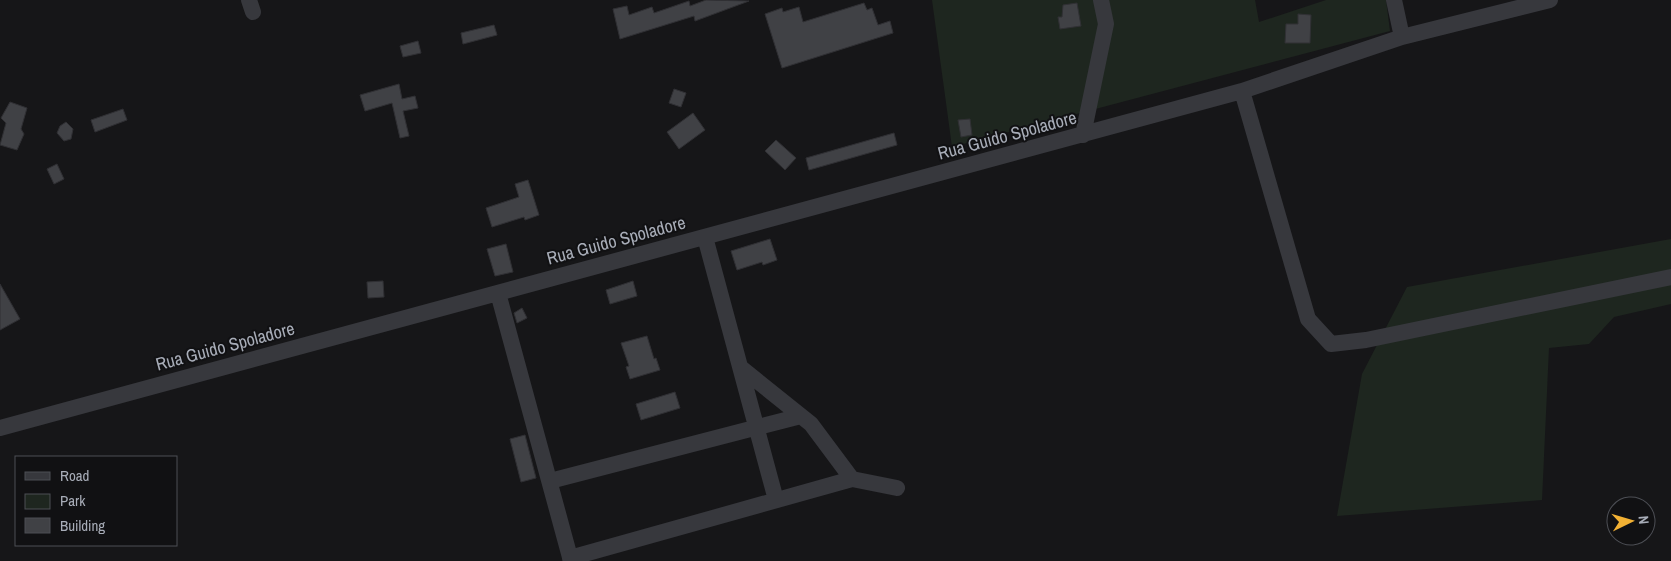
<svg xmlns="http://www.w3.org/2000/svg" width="1671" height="561" font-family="'Archivo Narrow',sans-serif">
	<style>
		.green { fill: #1e261f }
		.building { fill: #404145; stroke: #303034 }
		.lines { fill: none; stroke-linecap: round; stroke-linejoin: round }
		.minor { stroke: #37383d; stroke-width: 16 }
		.labels { text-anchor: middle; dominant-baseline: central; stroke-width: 4; stroke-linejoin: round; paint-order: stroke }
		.street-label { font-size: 18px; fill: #a8adb8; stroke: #111113 }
	</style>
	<rect width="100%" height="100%" fill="#161618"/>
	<path class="green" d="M932 0H1255L1259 22 1326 0H1386L1390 31 952 147Z
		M1671 239V304L1614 317 1589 344 1549 348 1542 500 1337 516 1362 374 1407 287Z"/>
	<path class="building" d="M706 0 749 1 695 21 694 16 620 39 613 9 627 6 629 15 652 7 654 13 689 1 690 6Z
		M864 3 867 10 872 8 878 25 890 21 893 33 782 68 765 14 782 8 783 12 799 7 803 22Z
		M1077 3 1081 26 1060 29 1058 17H1062L1063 5Z
		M1298 14 1311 15 1310 43H1285L1286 24H1298Z
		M494 25 497 35 463 44 461 33Z
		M418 41 421 53 403 57 400 46Z
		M399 84 402 99 415 96 418 108 403 111 409 136 400 138 392 103 365 111 360 95Z
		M674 89 686 93 681 107 669 103Z
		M10 102 27 108 21 129 24 134 17 150 0 145 6 123 1 118Z
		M123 109 127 120 95 132 91 120Z
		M693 113 705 130 679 149 667 132Z
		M970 119 972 135 961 137 958 120Z
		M66 122 73 129 71 139 64 141 57 133 60 126Z
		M894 133 897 145 809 170 806 158Z
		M776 140 796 158 785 170 765 151Z
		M57 164 64 179 54 184 47 169Z
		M528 180 539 215 525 220 524 217 492 227 486 208 519 197 515 184Z
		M770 239 777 260 763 265 762 262 737 270 731 251Z
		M506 244 513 272 495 276 487 249Z
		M383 281 384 297 368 298 367 282Z
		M633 281 637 296 610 304 606 290Z
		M0 284 20 319 0 330Z
		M522 308 527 318 517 323 514 313Z
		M647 336 654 359 656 358 660 370 630 379 626 367 629 366 621 343Z
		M675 392 680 408 641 420 636 404Z
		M525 435 536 478 521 482 510 439Z"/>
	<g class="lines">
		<path class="minor" d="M249 0 253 12
			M1394 0 1402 37
			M1242 91 1308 319 1331 344 1366 340 1671 277
			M1083 135 1106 24 1101 0
			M705 237 776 500
			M498 293 571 561
			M740 367 811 424 852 479 897 488
			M0 428 1242 91 1402 37 1550 0
			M550 481 801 416
			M570 558 852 479"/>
	</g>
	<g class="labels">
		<g class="street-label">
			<text transform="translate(1007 135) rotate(-15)">Rua Guido Spoladore</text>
			<text transform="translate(616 240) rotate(-15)">Rua Guido Spoladore</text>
			<text transform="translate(225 346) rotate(-15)">Rua Guido Spoladore</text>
		</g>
	</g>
	<rect x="15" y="456" width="162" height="90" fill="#111113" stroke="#4d4f55"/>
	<rect x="25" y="472" width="25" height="8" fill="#37383d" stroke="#4d4f55"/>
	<text x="60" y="481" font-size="15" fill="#a8adb8">Road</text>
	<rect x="25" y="494" width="25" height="15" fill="#1e261f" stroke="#4d4f55"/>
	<text x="60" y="506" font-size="15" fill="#a8adb8">Park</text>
	<rect x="25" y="518" width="25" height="15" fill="#404145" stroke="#4d4f55"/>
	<text x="60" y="531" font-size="15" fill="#a8adb8">Building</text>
	<g transform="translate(1631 521) rotate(85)"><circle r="24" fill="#111113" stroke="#4d4f55"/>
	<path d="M0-4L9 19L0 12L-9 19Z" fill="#f2b134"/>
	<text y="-8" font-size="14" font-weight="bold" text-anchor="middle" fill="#a8adb8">N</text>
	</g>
</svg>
